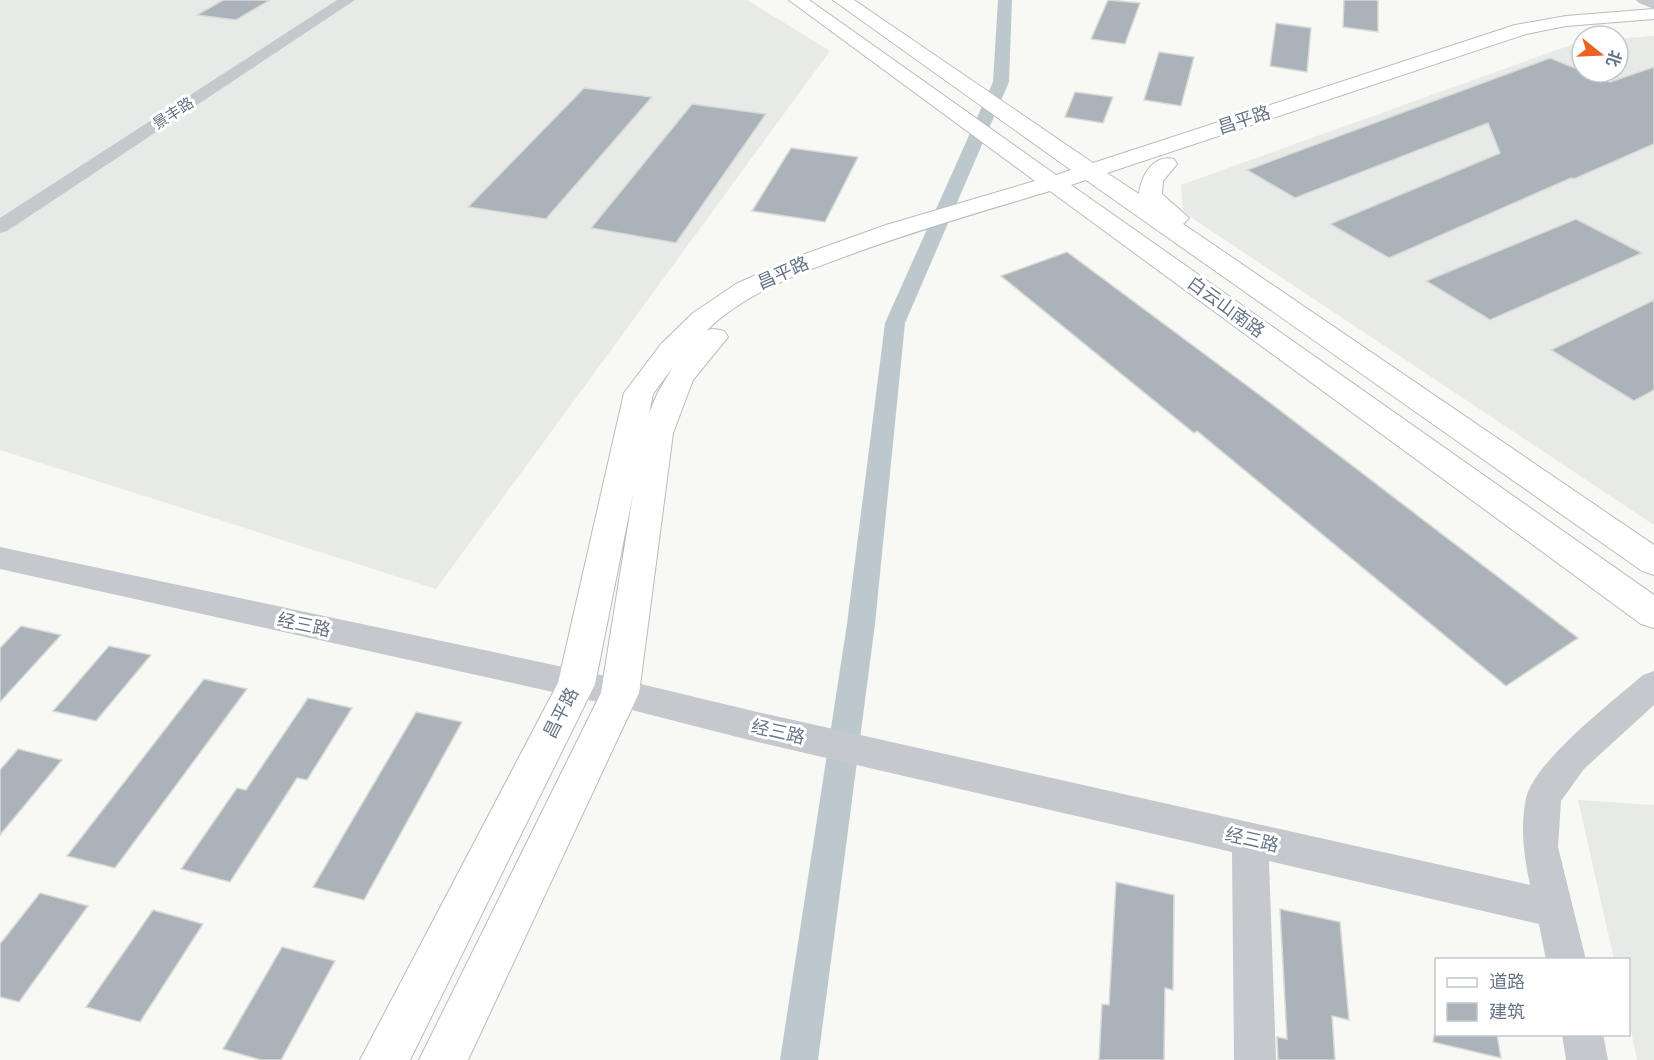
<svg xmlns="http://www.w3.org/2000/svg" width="1654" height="1060" font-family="Arial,'Noto Sans SC',sans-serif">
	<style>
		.built { fill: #e8eae8 }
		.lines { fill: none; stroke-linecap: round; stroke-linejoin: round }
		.canal { fill: #bdc8cd; fill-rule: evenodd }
		.building { fill: #abb3ba; stroke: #d9dad7; stroke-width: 1.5 }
		.major-casing { stroke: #b8bcc0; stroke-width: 2 }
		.minor { fill: #c5c8cc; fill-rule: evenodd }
		.major { fill: #fff; fill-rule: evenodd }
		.labels { text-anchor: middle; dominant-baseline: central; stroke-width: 6; stroke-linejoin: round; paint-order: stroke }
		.far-street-label { font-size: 15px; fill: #657587; stroke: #fff }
		.street-label { font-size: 18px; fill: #657587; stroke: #fff }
	</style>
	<rect width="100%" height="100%" fill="#f8f8f5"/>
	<path class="built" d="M0 0H747L830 51 436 589 0 450Z
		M1654 36V525L1183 212 1181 185 1579 42 1582 41V72H1618V39Z
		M1578 800 1654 805V1060H1637L1629 1021 1628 960 1614 959Z"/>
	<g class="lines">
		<path class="canal" d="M998 0H1012L1009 82 905 323 875 624 818 1060H780L847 624 885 323 993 82Z"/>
	</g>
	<path class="building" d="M223 0H270L236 20 197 15Z
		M1108 0 1140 3 1125 44 1091 39Z
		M1344 0H1378V32L1343 27Z
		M1276 23 1311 28 1307 72 1270 66Z
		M1159 52 1194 57 1181 106 1144 100Z
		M1550 58 1610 82 1654 67V144L1574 179 1571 178 1389 258 1330 224 1500 153 1488 123 1295 198 1247 170Z
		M584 88 652 97 546 219 468 207Z
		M1075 92 1113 97 1103 123 1065 117Z
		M692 104 766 114 676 243 591 228Z
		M791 148 858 157 825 222 752 211Z
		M1576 219 1642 253 1490 320 1426 281Z
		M1067 252 1265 399 1578 638 1506 686 1197 431 1194 433 1001 276Z
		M1654 300V390L1634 401 1551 350Z
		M21 626 61 635 0 702V648Z
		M109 646 151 655 96 721 53 711Z
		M204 679 247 689 115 868 67 856Z
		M308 698 352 708 307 780 297 778 230 882 181 869 237 788 246 790Z
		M416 712 462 722 364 900 313 887Z
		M18 749 62 760 0 835V770Z
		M1116 882 1174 895 1173 990 1165 988 1164 1060H1099L1102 1004 1109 1005Z
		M40 893 88 906 19 1002 0 997V944Z
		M1280 909 1340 922 1349 1020 1332 1016 1335 1060H1278L1277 1037 1287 1039Z
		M153 910 203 924 140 1022 86 1007Z
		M282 947 335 961 281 1060H261L223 1049Z
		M1434 1035H1497L1501 1058 1433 1042Z"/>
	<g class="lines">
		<defs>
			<path id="major" d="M789 0H809L1056 175 1071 170 833 0H854L1093 163 1515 25 1566 16 1654 9V19L1566 26 1526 34 1107 173 1139 194C1141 176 1153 154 1174 159L1177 164 1163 181 1162 194 1189 218 1183 224 1654 545V575L1642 571 1086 180 1071 185 1654 595V628L1641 624 1050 191C984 211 917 230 852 254 802 272 746 292 707 330L714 329 724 331 728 337 693 380 673 433 639 693 468 1060H419L601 693 633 494 595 684 410 1060H360L558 683 624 393 661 344 693 313 736 284 791 259 886 225 1035 181ZM673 367 658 392 649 413 653 394Z"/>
		</defs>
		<use href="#major" class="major-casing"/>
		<path class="minor" d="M337 0H355L7 231 0 233V218Z
			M1636 0H1654V9L1639 3Z
			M0 547 620 679 753 711 1530 885C1524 856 1520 828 1526 798 1535 761 1613 701 1643 675L1654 671V705L1584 769 1561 801 1558 847 1586 960H1546L1539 924 1269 861 1276 1060H1234L1232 852 753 741 620 707 0 569Z
			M1562 1034H1603L1608 1060H1566Z"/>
		<use href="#major" class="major"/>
	</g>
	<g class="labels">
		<g class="far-street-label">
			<text transform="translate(173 113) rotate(-33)">景丰路</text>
		</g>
		<g class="street-label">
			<text transform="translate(1244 120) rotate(-18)">昌平路</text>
			<text transform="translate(783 273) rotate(-24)">昌平路</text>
			<text transform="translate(1226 307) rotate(36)">白云山南路</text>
			<text transform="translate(304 625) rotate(12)">经三路</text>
			<text transform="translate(561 713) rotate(-63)">昌平路</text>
			<text transform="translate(778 732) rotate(13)">经三路</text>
			<text transform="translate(1252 840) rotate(13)">经三路</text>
		</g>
	</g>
	<rect x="1435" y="958" width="195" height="78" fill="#ffffff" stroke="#c1c8cf" stroke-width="1.5"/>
	<rect x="1447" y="978" width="30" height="9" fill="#ffffff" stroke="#c1c8cf" stroke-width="1.5"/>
	<text x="1489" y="988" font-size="18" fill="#657587">道路</text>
	<rect x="1447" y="1003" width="30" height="18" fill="#abb3ba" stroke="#c1c8cf" stroke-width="1.5"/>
	<text x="1489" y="1018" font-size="18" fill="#657587">建筑</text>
	<g transform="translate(1600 54) rotate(108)"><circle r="28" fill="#ffffff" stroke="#c1c8cf" stroke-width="1.5"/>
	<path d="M0-4.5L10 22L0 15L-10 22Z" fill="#eb6222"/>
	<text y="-9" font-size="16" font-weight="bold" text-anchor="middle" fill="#657587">北</text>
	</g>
</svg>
